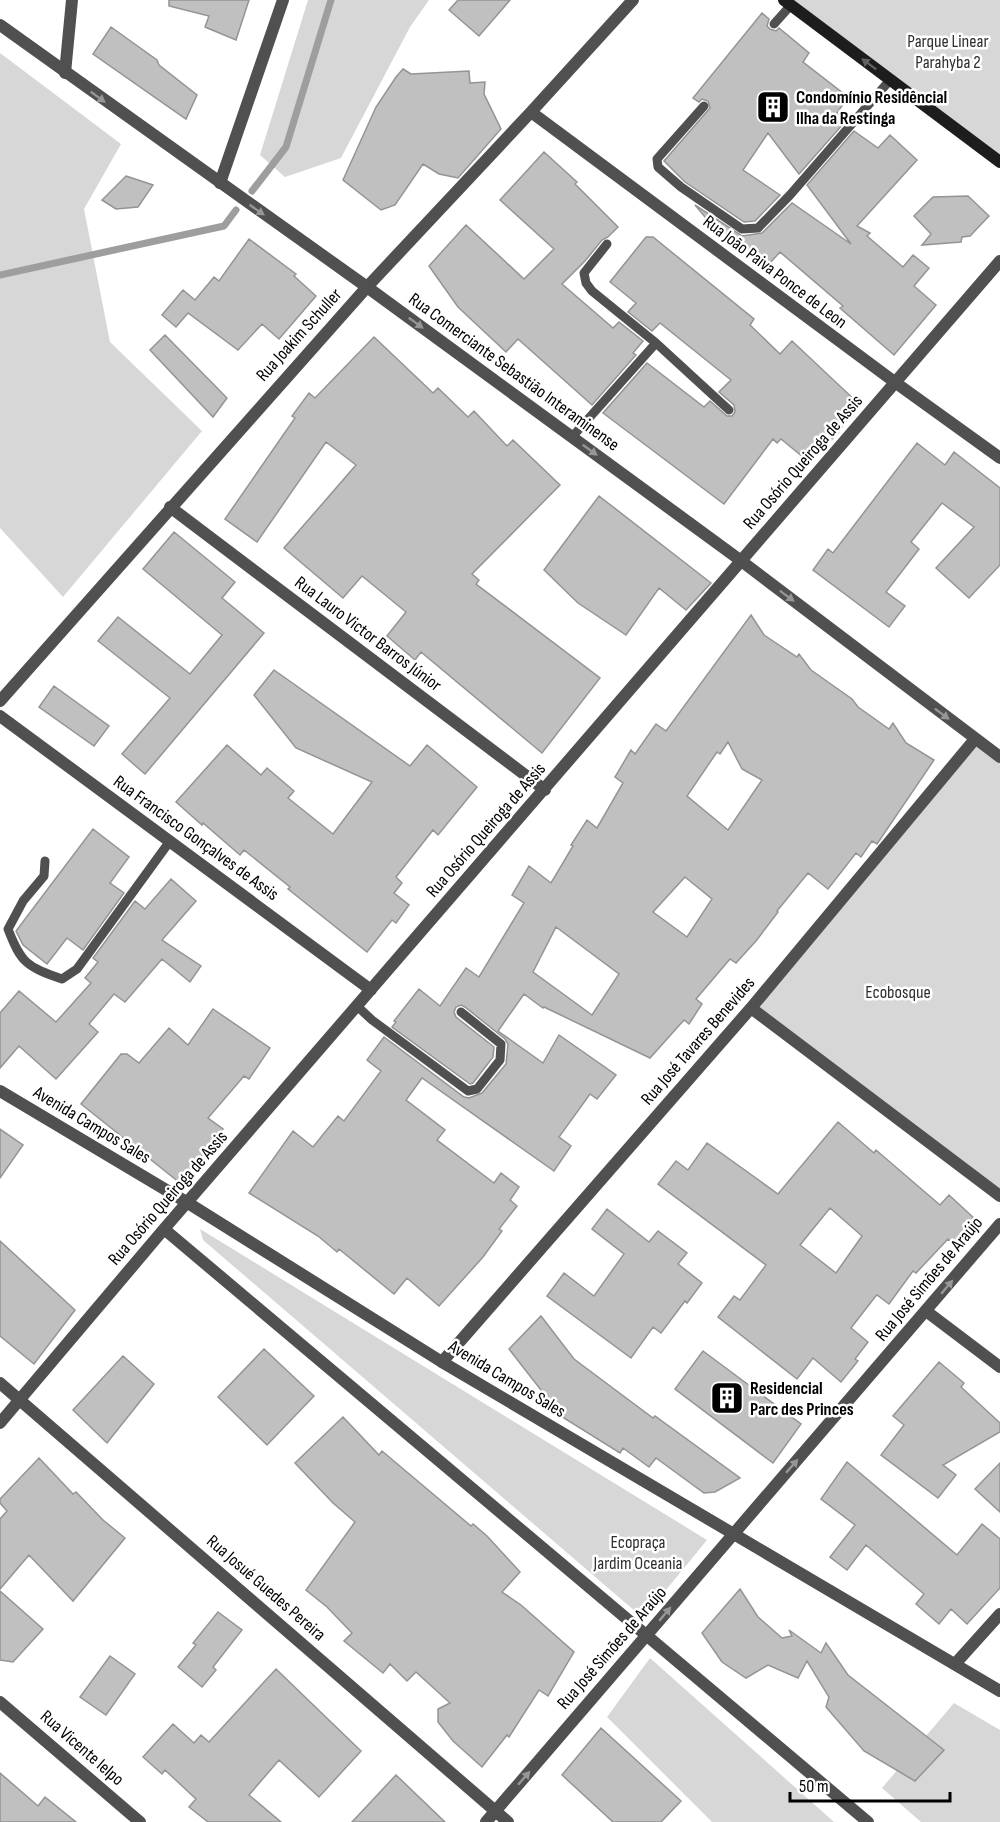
<svg xmlns="http://www.w3.org/2000/svg" width="1000" height="1822" font-family="'Sofia Sans Condensed',sans-serif">
	<style>
		.green { fill: #d7d7d7 }
		.lines { fill: none; stroke-linecap: round; stroke-linejoin: round }
		.stream { stroke: #9e9e9e; stroke-width: 7 }
		.building { fill: #c0c0c0; stroke: #949494; stroke-width: 1.5; fill-rule: evenodd }
		.service { stroke: #505050; stroke-width: 9 }
		.minor { stroke: #505050; stroke-width: 12 }
		.tertiary { stroke: #505050; stroke-width: 12 }
		.secondary { stroke: #1d1d1d; stroke-width: 12 }
		.oneway { fill: #616161 }
		.oneway2 { fill: #969696 }
		.labels { text-anchor: middle; dominant-baseline: central; stroke-width: 5; stroke-linejoin: round; paint-order: stroke }
		.park-label { font-size: 18px; fill: #2e2e2e; stroke: #fff }
		.poi-label { font-size: 18px; font-weight: bold; fill: #000; stroke: #fff; text-anchor: start }
		.street-label { font-size: 18px; fill: #000; stroke: #fff }
	</style>
	<rect width="100%" height="100%" fill="#fff"/>
	<path class="green" d="M308 0H429L410 27 341 158 285 177 260 155Z
		M794 0H1000V156Z
		M0 53 121 144 84 209 110 342 202 431 63 597 0 528Z
		M975 739 1000 757V1196L751 1008Z
		M200 1229 707 1540 643 1618 203 1240Z
		M650 1658 834 1822H712L607 1717Z
		M954 1703 1000 1730V1822H921L882 1788Z"/>
	<g class="lines">
		<path class="stream" d="M252 191 286 147 331 0
			M0 275 224 226 236 210"/>
	</g>
	<path class="building" d="M169 0H249L236 40 205 27 209 16 169 6Z
		M458 0H510L479 36 449 10Z
		M762 13 769 19 767 26 770 29 776 31 779 28 809 53 803 62 848 97 837 113 844 123 799 174 768 133 743 170 780 195 755 221 744 222 685 182 664 161 710 108 708 101 702 99 699 102 693 98Z
		M111 27 157 60 159 65 197 95 186 119 93 54Z
		M403 69 411 74 469 71 470 83 485 82 484 94 501 129 458 178 439 174 423 164 395 205 381 210 343 180 376 107 396 77Z
		M854 131 878 148 890 135 917 160 857 226 870 233 867 236 903 267 913 255 929 268 914 286 936 305 894 355 840 308 843 306 780 252 770 263H761L705 217 695 205 742 236 762 233 792 203 851 244 807 185Z
		M544 152 577 182 575 184 618 227 608 237 602 240 585 261 562 284 613 328 619 322 643 341 633 353 636 355 592 405 518 339 506 352 458 307 429 266 466 225 524 279 554 249 500 200Z
		M126 176 153 185 138 207 116 209 102 200Z
		M968 196 989 216 970 236 962 237 961 242 922 245 931 234 914 216 933 197Z
		M646 237H653L754 319 750 325 780 354 792 341 858 403 838 433 809 462 781 439 777 443 773 439 724 504 603 413 647 363 704 407 710 401 727 416H732L735 412 734 405 719 392 731 380 660 323 652 331 628 312 636 303 610 282Z
		M249 239 296 274 294 276 316 296 279 339 262 324 238 350 188 313 176 327 162 315 183 290 195 300 214 277 219 281Z
		M165 335 227 398 213 417 150 350Z
		M374 337 433 393 438 388 468 417 474 411 507 446 513 440 560 485 472 574 479 580 476 584 600 678 542 753 421 652 415 660 387 636 406 612 362 576 343 598 284 548 356 465 326 442 257 542 225 519 295 418 292 416 309 393 315 398Z
		M917 443 945 465 954 452 1000 488V565L969 598 936 568 974 527 942 503 911 542 919 549 886 592 905 606 889 627 813 570 828 549 833 553Z
		M599 496 711 583 686 610 659 588 626 635 578 603 544 570Z
		M174 532 235 582 222 598 264 633 145 774 122 754 170 698 98 641 118 617 190 674 222 635 143 569Z
		M751 615 764 635 797 657 799 654 811 670 852 699 858 707 889 729 893 723 906 743 934 760 877 844 872 841 861 857 856 853 828 889 808 873 777 911 778 912 756 941 736 963 730 959 696 999 702 1004 689 1024 684 1020 650 1058 544 1007 543 1008 524 994 498 1031 543 1063 559 1035 616 1075 597 1099 590 1094 559 1137 571 1146 554 1171 422 1078 406 1100 445 1130 437 1140 494 1183 501 1173 519 1187 510 1200 517 1206 499 1229 502 1231 483 1257 439 1306 407 1278 394 1294 339 1249 337 1252 318 1236 249 1193 293 1131 313 1147 338 1116 344 1121 381 1071 367 1060 384 1037 464 1097 469 1098 482 1093 506 1064 508 1044 505 1039 465 1007 461 1005 456 1007 454 1012 456 1017 494 1047 493 1057 473 1083 470 1084 392 1027 396 1022 394 1021 419 989 440 1006 466 968 479 977 524 903 512 895 529 866 551 883 573 846 571 845 587 820 597 828 623 783 615 777 631 750 635 754 656 724 666 731ZM728 742 742 769 762 780 728 830 687 796 717 752 720 754ZM685 877 712 899 687 937 653 912ZM556 927 619 974 592 1015 533 972Z
		M274 670 410 766 427 745 477 787 438 835 433 830 396 877 402 883 394 893 409 905 396 923 392 920 367 952 288 889 290 887 244 850 240 855 203 823 202 825 176 802 227 745 261 775 267 768 294 791 288 798 333 834 372 782 296 748 254 695Z
		M54 686 109 726 94 746 39 707Z
		M93 829 129 857 110 883 124 893 83 950 67 938 47 964 23 945 16 931Z
		M171 879 196 901 162 940 201 966 190 982 162 959 125 1002 114 994 89 1024 98 1032 56 1079 19 1046 0 1068V1013L19 991 56 1022 91 983 85 978 98 962 93 958 135 901 145 909Z
		M213 1009 270 1048 249 1079 244 1076 208 1118 223 1129 180 1183 81 1104 121 1054H127L139 1063 169 1028 188 1045Z
		M838 1122 874 1153 876 1150 940 1205 949 1195 976 1220 953 1244 948 1239 916 1273 913 1271 889 1304 877 1295 875 1297 851 1328 868 1342 855 1359 858 1361 841 1382 813 1358 797 1379 718 1317 734 1296 740 1300 766 1265 658 1184 676 1161 688 1170 707 1143 778 1194ZM830 1208 862 1236 836 1273 800 1245Z
		M0 1129 23 1145 0 1178Z
		M607 1209 649 1242 658 1231 687 1253 678 1264 702 1283 687 1303 685 1301 661 1333 653 1327 631 1358 547 1296 564 1273 594 1296 624 1254 592 1229Z
		M0 1241 75 1310 34 1364 0 1336Z
		M541 1316 574 1359 653 1418 655 1416 740 1478 715 1492 704 1493 656 1458 649 1467 623 1448 620 1453 535 1400 541 1390 509 1349Z
		M264 1349 314 1396 267 1445 218 1397Z
		M703 1351 801 1424 773 1463 675 1389Z
		M123 1356 154 1384 107 1443 73 1410Z
		M939 1362 964 1383 961 1387 1000 1423V1432L943 1465 956 1475 938 1498 881 1455 904 1425 893 1416Z
		M343 1417 379 1455 382 1451 471 1526 473 1524 487 1536 520 1572 502 1592 521 1605 574 1652 548 1696 539 1690 509 1737 507 1735 482 1767 453 1741 438 1722V1709L450 1703 416 1672 407 1681 390 1664 383 1673 344 1641 352 1633 327 1607 306 1590 355 1522 333 1503 295 1463Z
		M39 1458 73 1494 76 1492 103 1520 125 1538 73 1601 29 1555 0 1589V1519L7 1511 0 1503V1499Z
		M847 1462 957 1555 982 1524 1000 1539V1588L967 1624 951 1609 939 1624 916 1604 924 1594 866 1545 847 1570 830 1557 855 1525 821 1499Z
		M1000 1463V1512L975 1489Z
		M740 1589 758 1617 782 1638 792 1636 789 1630 821 1653 826 1643 848 1675 944 1750 915 1781 864 1751 826 1707 829 1697 807 1661 798 1678 768 1665 746 1678 722 1662 702 1633Z
		M0 1591 43 1629 13 1662 0 1660Z
		M218 1612 242 1630 213 1667 216 1670 202 1687 178 1667 196 1645 193 1643Z
		M110 1656 135 1674 106 1715 80 1697Z
		M276 1669 361 1751 319 1797 279 1760 249 1795 281 1822H208L189 1807 196 1799 165 1770 162 1774 143 1757 173 1724 194 1743 201 1735 209 1742Z
		M601 1728 681 1801 661 1822H613L562 1775Z
		M0 1773 38 1806 45 1797 76 1822H0Z
		M396 1775 445 1822H352Z"/>
	<g class="lines">
		<path class="service" d="M774 24 791 5
			M704 106 657 159 658 167 681 187 742 229 758 228 790 195 890 80
			M656 343 729 410
			M572 437 656 343 592 291 586 283 584 273 607 244
			M45 861 44 876 23 901 8 929C21 963 27 967 62 979L77 969 170 841
			M357 1006 372 1020 468 1091 477 1089 500 1060 501 1044 461 1012"/>
		<path class="minor" d="M65 73 72 0
			M531 112 896 383 1000 458
			M220 183 283 0
			M170 507 545 790
			M0 701 367 287 531 112 633 0
			M0 716 371 990
			M751 1008 1000 1196
			M164 1229 868 1822
			M926 1311 1000 1367
			M442 1362 751 1008 975 739
			M0 1383 508 1822
			M0 1423 164 1229 1000 261
			M955 1664 1000 1614
			M0 1702 140 1822"/>
		<path class="tertiary" d="M0 25 367 287 740 560 1000 757
			M0 1091 188 1203 442 1362 1000 1691
			M486 1822 1000 1224"/>
		<path class="secondary" d="M784 0 1000 162"/>
	</g>
	<defs><path id="oneway-solid" d="M-6-.8H1V-3.2L6.5 0L1 3.2V.8H-6Z" transform="scale(1.5)"/></defs>
	<use class="oneway" href="#oneway-solid" transform="translate(869 64) rotate(-143)"/>
	<g class="oneway2">
		<use href="#oneway-solid" transform="translate(98 97) rotate(36)"/>
		<use href="#oneway-solid" transform="translate(257 210) rotate(35)"/>
		<use href="#oneway-solid" transform="translate(416 323) rotate(36)"/>
		<use href="#oneway-solid" transform="translate(590 450) rotate(36)"/>
		<use href="#oneway-solid" transform="translate(787 596) rotate(37)"/>
		<use href="#oneway-solid" transform="translate(942 714) rotate(37)"/>
		<use href="#oneway-solid" transform="translate(947 1287) rotate(-50)"/>
		<use href="#oneway-solid" transform="translate(792 1466) rotate(-49)"/>
		<use href="#oneway-solid" transform="translate(665 1614) rotate(-50)"/>
		<use href="#oneway-solid" transform="translate(524 1778) rotate(-49)"/>
	</g>
	<defs>
		<symbol id="building-square" viewBox="-11 -11 22 22"><rect x="-9" y="-9" width="18" height="18" rx="4" fill="#000" stroke="#fff"/><path d="M-4-6H4V6H1V3H-1V6H-4ZM-2.5-4.3h1.7v1.8h-1.7ZM.8-4.3h1.7v1.8H.8ZM-2.5-1h1.7V.8h-1.7ZM.8-1h1.7V.8H.8Z" fill="#fff"/></symbol>
	</defs>
	<g fill-rule="evenodd">
		<use href="#building-square" x="754" y="88" width="38" height="38"/>
		<use href="#building-square" x="708" y="1379" width="38" height="38"/>
	</g>
	<g class="labels">
		<g class="park-label">
			<text x="948" y="41">Parque Linear<tspan x="948" dy="21">Parahyba 2</tspan></text>
			<text x="898" y="992">Ecobosque</text>
			<text x="638" y="1542">Ecopraça<tspan x="638" dy="21">Jardim Oceania</tspan></text>
		</g>
		<g class="poi-label">
			<text x="796" y="97">Condomínio Residêncial<tspan x="796" dy="21">Ilha da Restinga</tspan></text>
			<text x="750" y="1388">Residencial<tspan x="750" dy="21">Parc des Princes</tspan></text>
		</g>
		<g class="street-label">
			<text transform="translate(775 272) rotate(37)">Rua João Paiva Ponce de Leon</text>
			<text transform="translate(299 335) rotate(-48)">Rua Joakim Schuller</text>
			<text transform="translate(514 372) rotate(36)">Rua Comerciante Sebastião Interaminense</text>
			<text transform="translate(803 462) rotate(-49)">Rua Osório Queiroga de Assis</text>
			<text transform="translate(368 634) rotate(37)">Rua Lauro Victor Barros Júnior</text>
			<text transform="translate(486 830) rotate(-49)">Rua Osório Queiroga de Assis</text>
			<text transform="translate(196 838) rotate(36)">Rua Francisco Gonçalves de Assis</text>
			<text transform="translate(698 1041) rotate(-49)">Rua José Tavares Benevides</text>
			<text transform="translate(92 1125) rotate(31)">Avenida Campos Sales</text>
			<text transform="translate(168 1198) rotate(-49)">Rua Osório Queiroga de Assis</text>
			<text transform="translate(929 1279) rotate(-50)">Rua José Simões de Araújo</text>
			<text transform="translate(507 1379) rotate(31)">Avenida Campos Sales</text>
			<text transform="translate(266 1588) rotate(41)">Rua Josué Guedes Pereira</text>
			<text transform="translate(612 1648) rotate(-49)">Rua José Simões de Araújo</text>
			<text transform="translate(82 1748) rotate(41)">Rua Vicente Ielpo</text>
		</g>
	</g>
	<path d="M790 1792v9h160v-9" fill="none" stroke="#000000" stroke-width="3"/>
	<text x="799" y="1792" font-size="18" fill="#000000" stroke="#ffffff" stroke-width="4.5" paint-order="stroke">50 m</text>
</svg>
